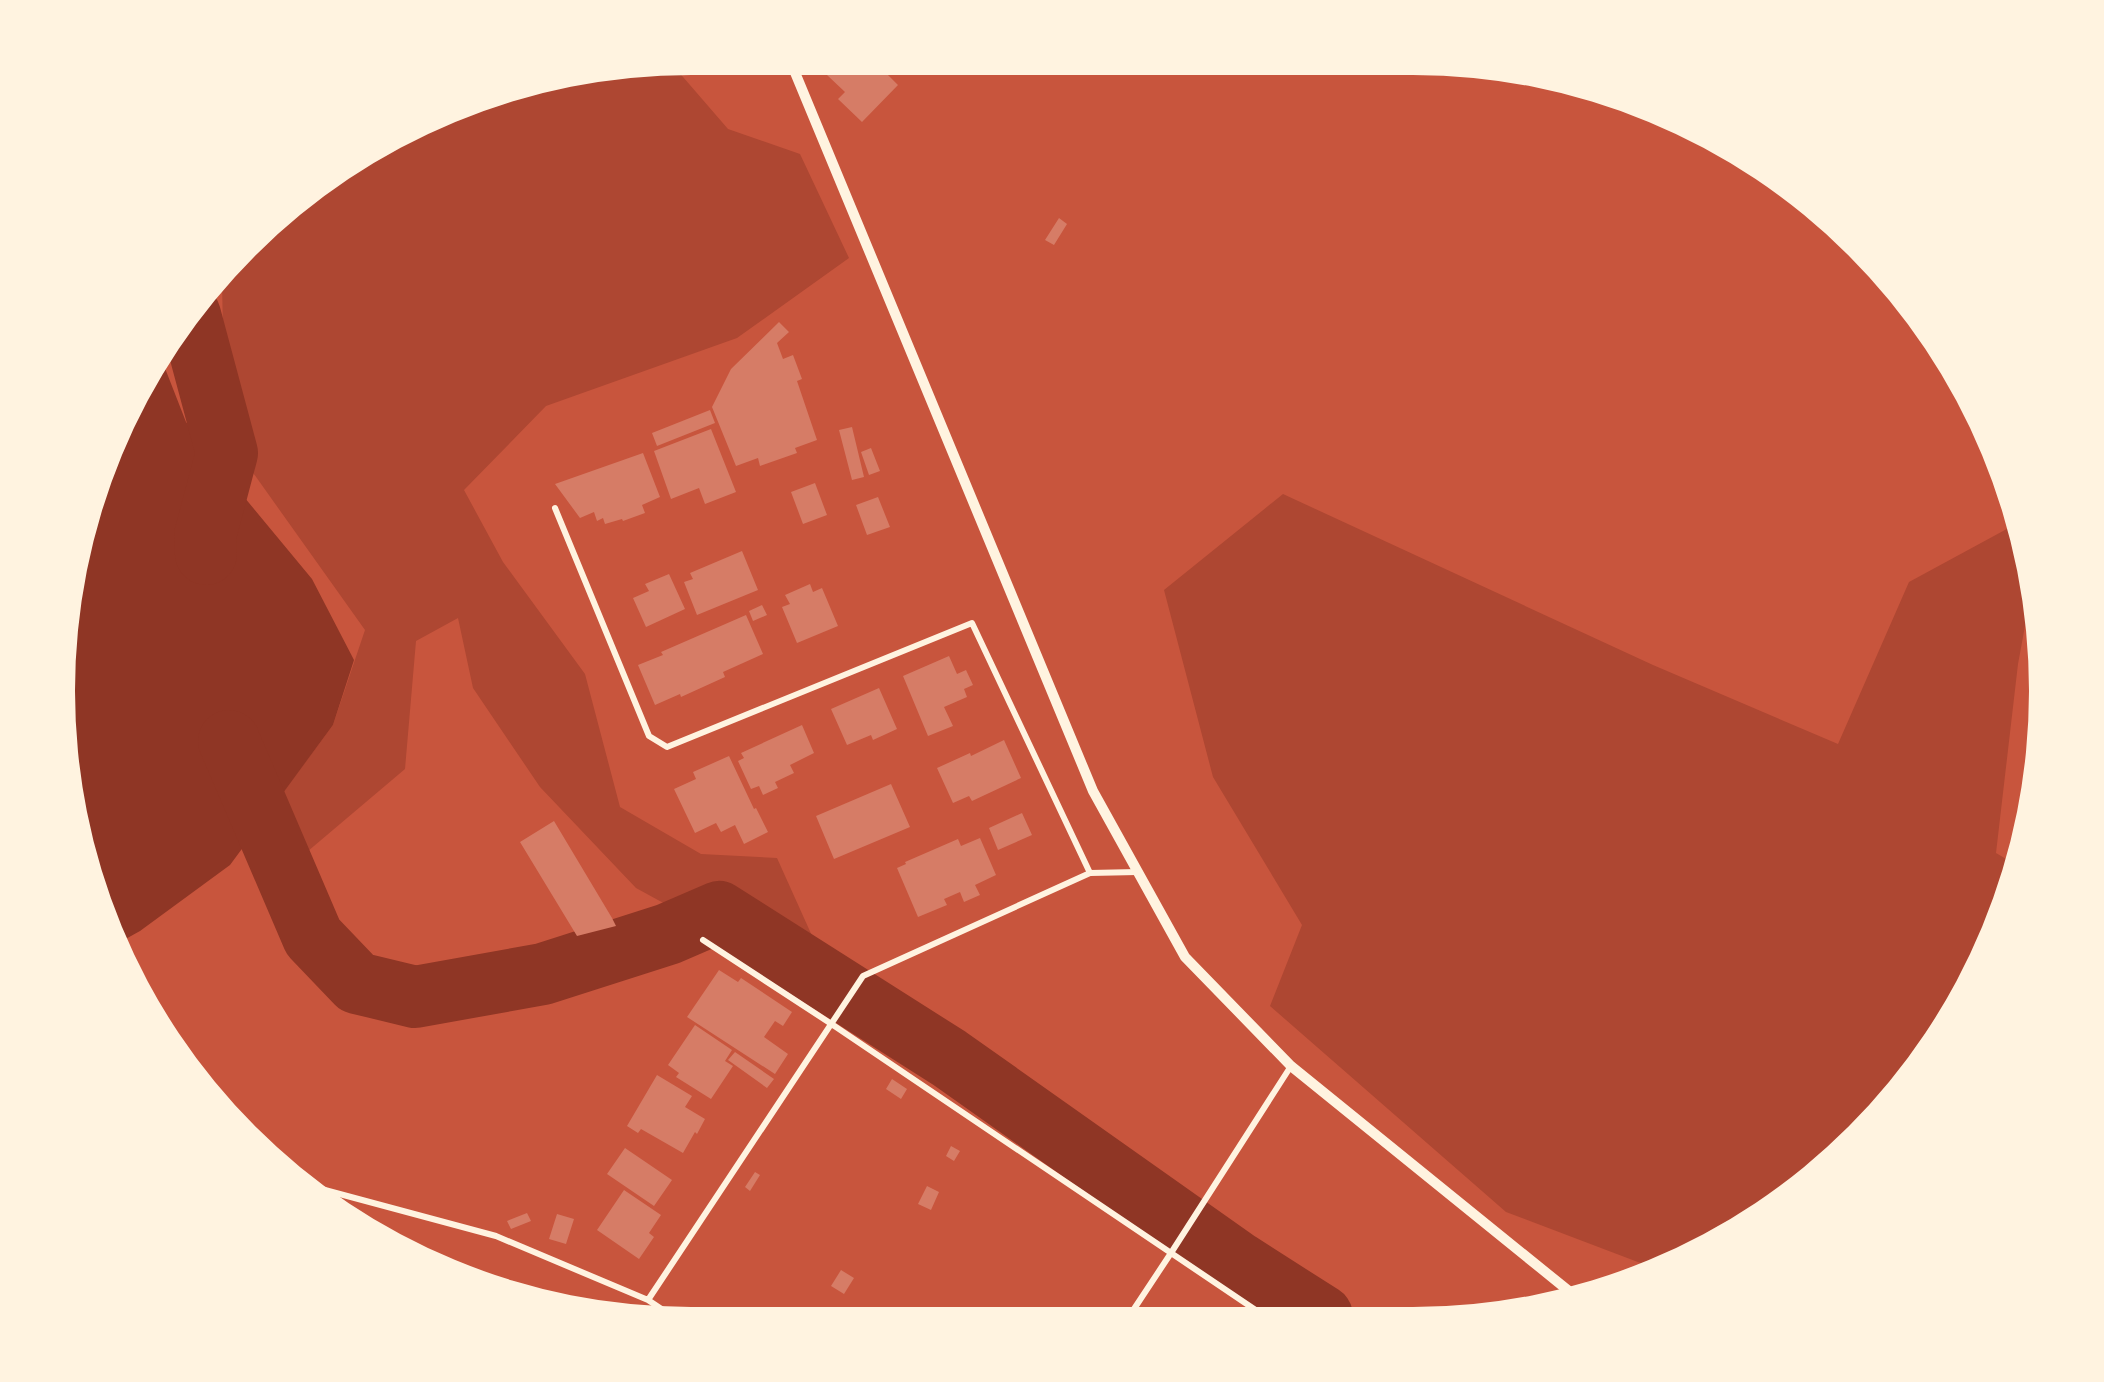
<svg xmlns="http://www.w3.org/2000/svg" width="2104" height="1382" font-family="'Work Sans',sans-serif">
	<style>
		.green { fill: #ae4732 }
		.water { fill: #8f3625 }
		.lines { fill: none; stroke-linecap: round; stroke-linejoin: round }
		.river { stroke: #8f3625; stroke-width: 62 }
		.building { fill: #d67c66 }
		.minor { stroke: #fff3e0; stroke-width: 6 }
		.tertiary { stroke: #fff3e0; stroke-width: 10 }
	</style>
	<rect width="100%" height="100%" fill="#c8553d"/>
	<path class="green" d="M609 70H677L728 129 800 154 849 258 737 338 546 406 464 490 503 562 585 674 620 807 701 854 777 858 822 958 806 981 636 888 540 787 473 688 458 618 416 641 405 769 301 857 272 807 333 725 365 630 239 453 223 335 222 280 278 220 343 170 490 98Z
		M1283 494 1653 665 1838 744 1909 582 2016 524 2030 599 2018 664 1996 853 2013 863 2006 892 1956 1004 1884 1104 1795 1188 1690 1253 1651 1267 1506 1212 1270 1006 1302 925 1213 777 1164 590Z"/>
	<path class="water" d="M161 358 186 422 230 480 312 579 354 660 333 725 230 865 140 931 122 941 86 853 70 772 66 650 98 489 148 378Z"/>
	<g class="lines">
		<path class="river" d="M190 315 227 453 205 536 206 554
			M229 741 313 937 357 983 415 997 543 974 668 934 719 912 949 1058 1239 1263 1322 1316"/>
	</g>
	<path class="building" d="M832 70H862L865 72 867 70H883L898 85 862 122 838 99 845 92 827 75Z
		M1059 218 1067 224 1054 245 1045 240Z
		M779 322 789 332 777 343 783 359 793 355 802 379 797 381 817 440 795 448 797 453 760 466 758 458 736 466 712 407 731 369Z
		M710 410 715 423 657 446 652 433Z
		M852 427 864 477 852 480 839 430Z
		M711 429 736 492 705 504 699 488 671 499 654 451Z
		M871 448 880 471 869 475 861 452Z
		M643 453 660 497 642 505 645 513 623 521 622 519 605 524 603 518 597 521 594 512 580 518 555 484Z
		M815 483 827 515 803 524 791 492Z
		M878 497 890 527 867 535 856 505Z
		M742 551 758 590 697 615 684 582 693 579 690 573Z
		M669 574 685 609 646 627 633 598 649 591 645 584Z
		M810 584 813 592 822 588 838 626 797 643 782 607 790 604 785 595Z
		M762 605 767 615 753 621 749 611Z
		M746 615 763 654 723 672 725 677 681 697 680 694 655 705 638 665 663 655 661 652Z
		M949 656 957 674 966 670 973 685 964 689 967 697 944 707 953 726 928 736 903 676Z
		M879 688 897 729 873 740 871 735 847 745 831 709Z
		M802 725 814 753 790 765 794 773 775 782 778 788 763 795 759 786 751 789 738 761 744 758 741 753Z
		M1004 740 1021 778 972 801 969 796 953 803 937 768 970 753 971 756Z
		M729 756 754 809 756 808 768 832 744 844 735 825 721 832 716 823 695 833 674 789 696 779 693 772Z
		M891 784 910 827 834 859 816 816Z
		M1022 813 1032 835 998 850 989 828Z
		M554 821 612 918 616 926 577 936 520 842Z
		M980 838 996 875 975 885 980 895 964 902 960 892 944 899 947 905 918 917 897 868 906 864 905 862 958 839 961 846Z
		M719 970 738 982 741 978 792 1012 783 1026 775 1021 764 1037 788 1054 775 1074 687 1017Z
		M695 1025 732 1050 725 1061 733 1066 711 1099 676 1077 679 1073 668 1065Z
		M735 1052 774 1079 767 1088 728 1060Z
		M657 1075 692 1096 685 1107 705 1119 697 1134 695 1132 683 1153 641 1129 638 1133 627 1126Z
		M892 1079 907 1089 901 1099 886 1089Z
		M951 1146 960 1151 954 1161 946 1156Z
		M625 1148 672 1180 654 1206 607 1174Z
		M755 1172 760 1175 750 1191 745 1187Z
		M927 1186 939 1192 931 1210 918 1204Z
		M624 1190 661 1215 649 1233 654 1237 639 1259 597 1230Z
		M527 1213 531 1221 511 1229 507 1221Z
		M557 1214 574 1219 566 1244 549 1239Z
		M841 1270 854 1278 844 1294 831 1286Z"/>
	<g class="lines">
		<path class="minor" d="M555 508 649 736 667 747 972 623 1090 873
			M703 940 833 1025 1263 1315
			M310 1186 496 1236 648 1300 666 1312
			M648 1300 863 976 1090 873 1137 872
			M1130 1315 1171 1253 1291 1066"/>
		<path class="tertiary" d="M794 70 1093 791 1185 957 1291 1066 1575 1296"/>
	</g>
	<path d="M0 0H2104V1382H0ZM691 75H1413A616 616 0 0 1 2029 691V691A616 616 0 0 1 1413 1307H691A616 616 0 0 1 75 691V691A616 616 0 0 1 691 75Z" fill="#fff3e0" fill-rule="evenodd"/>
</svg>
